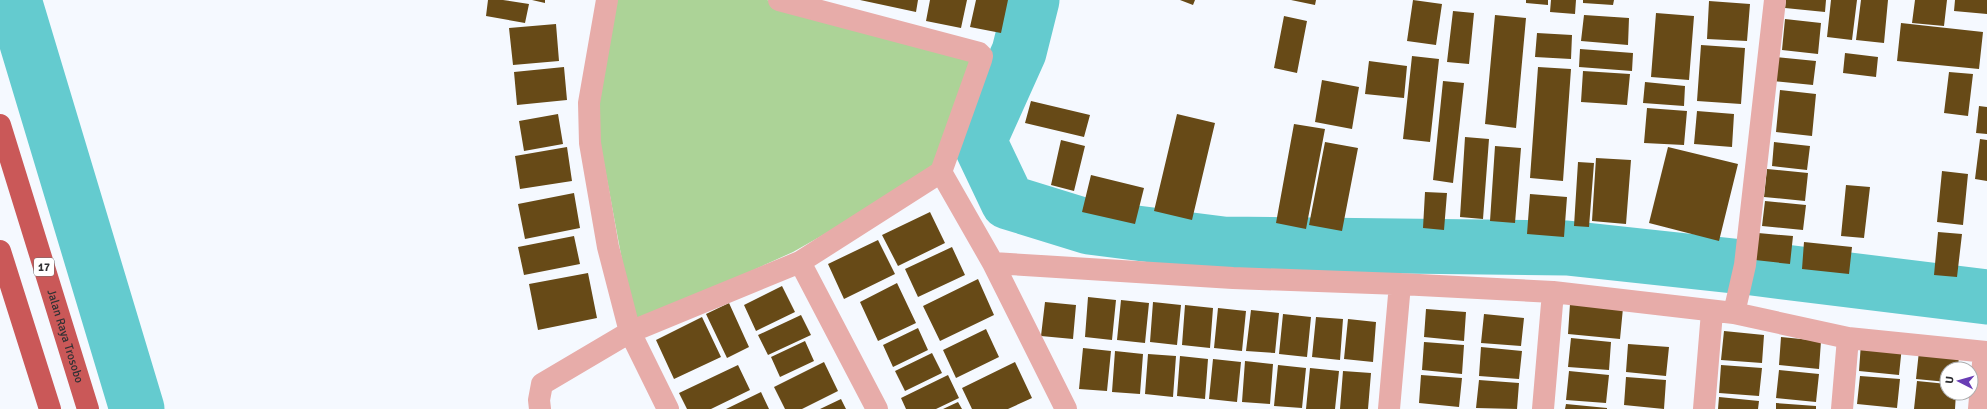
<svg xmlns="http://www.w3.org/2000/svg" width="1987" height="409" font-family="Signika,sans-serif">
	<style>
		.green { fill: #acd397 }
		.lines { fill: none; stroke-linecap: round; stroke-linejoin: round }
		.river { stroke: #64cbcf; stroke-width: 55 }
		.building { fill: #674a17 }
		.minor { stroke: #e7aca9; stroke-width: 22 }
		.trunk { stroke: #ca5858; stroke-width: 22 }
		.labels { text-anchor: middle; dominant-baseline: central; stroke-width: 4; stroke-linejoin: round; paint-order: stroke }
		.shield { fill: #fff; stroke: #6e6f71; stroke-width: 1 }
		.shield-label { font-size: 11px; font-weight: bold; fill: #303134 }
		.street-label { font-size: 12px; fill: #303134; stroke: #fff }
	</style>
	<rect width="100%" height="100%" fill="#f5f9ff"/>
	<path class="green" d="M611 0H767L979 58 936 171 793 252 634 324 593 105Z"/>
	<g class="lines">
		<path class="river" d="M14 0 137 409
			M1032 0 1019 52 979 141 1008 202 1089 227 1223 244 1567 248 1752 268 1987 297"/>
	</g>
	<path class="building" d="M488 0H503L529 4 525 23 486 16Z
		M532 0H545V3Z
		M860 0H918L916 12Z
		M930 0H967L961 28 926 21Z
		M976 0H1008L1001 33 970 27Z
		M1180 0H1195L1193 5Z
		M1291 0H1316L1315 5Z
		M1413 0 1442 4 1436 45 1407 41Z
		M1526 0H1548V5L1526 3Z
		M1551 0H1576L1575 14 1550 12Z
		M1583 0H1614L1613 5 1583 3Z
		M1786 0H1826L1825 12 1785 8Z
		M1831 0H1857L1852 40 1827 37Z
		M1861 0H1888L1884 43 1856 40Z
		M1915 0H1947L1944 26 1912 23Z
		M1955 0H1987V14L1954 11Z
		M1709 1 1750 4 1747 41 1707 39Z
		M1453 11 1474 13 1469 64 1447 62Z
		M1656 13 1694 16 1689 80 1651 77Z
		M1495 15 1526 18 1516 128 1485 124Z
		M1584 15 1629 18 1628 45 1581 41Z
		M1284 16 1307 21 1297 73 1274 68Z
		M1785 19 1821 23 1818 54 1782 50Z
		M1901 23 1983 32 1979 69 1897 61Z
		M556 24 559 61 513 65 509 28Z
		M1537 33 1572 35 1571 59 1535 57Z
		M1701 45 1745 48 1741 104 1697 101Z
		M1580 49 1633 53 1632 71 1579 67Z
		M1845 53 1878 57 1876 77 1843 73Z
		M1412 56 1439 59 1430 142 1403 139Z
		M1776 57 1816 61 1813 85 1773 81Z
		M1369 61 1407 66 1404 98 1365 94Z
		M564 67 567 100 517 105 514 72Z
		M1538 67 1571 69 1563 181 1530 178Z
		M1583 71 1630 74 1627 105 1581 102Z
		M1949 72 1973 74 1968 116 1944 113Z
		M1322 80 1359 87 1352 129 1315 122Z
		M1443 81 1464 83 1453 183 1433 180Z
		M1645 82 1685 86 1684 106 1643 103Z
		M1780 90 1816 94 1812 136 1776 132Z
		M1031 101 1090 115 1084 137 1025 123Z
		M1979 106 1987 107V134L1976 133Z
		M1647 108 1687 111 1684 145 1644 143Z
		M1697 111 1734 114 1732 147 1694 144Z
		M558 114 563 144 524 151 519 121Z
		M1177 114 1215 123 1192 220 1154 211Z
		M1294 124 1325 129 1306 229 1276 223Z
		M1465 137 1489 139 1483 219 1460 217Z
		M1980 139 1987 140V181L1975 179Z
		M1061 140 1085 146 1074 191 1051 185Z
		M1325 142 1358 148 1342 231 1309 225Z
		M1774 142 1810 146 1807 170 1772 166Z
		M1495 146 1521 148 1515 223 1490 221Z
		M567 147 572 181 520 189 515 156Z
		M1668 147 1738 164 1719 241 1649 223Z
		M1596 158 1631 160 1626 224 1592 221Z
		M1578 162 1594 163 1589 227 1574 226Z
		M1767 169 1808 173 1805 201 1764 197Z
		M1942 171 1968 174 1963 225 1937 222Z
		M1091 175 1144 188 1135 224 1082 212Z
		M1846 185 1870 187 1864 238 1841 236Z
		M1425 192 1447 193 1444 230 1423 228Z
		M574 193 580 228 525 239 518 204Z
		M1530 194 1567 197 1564 237 1527 234Z
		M1765 201 1806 205 1803 230 1762 226Z
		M930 212 945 243 898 266 882 235Z
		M1938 232 1962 234 1957 277 1934 275Z
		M1758 233 1793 236 1790 264 1755 260Z
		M574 236 580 264 524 275 518 247Z
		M878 240 895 274 844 299 828 264Z
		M1804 242 1852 247 1849 274 1802 269Z
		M952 247 965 275 918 297 905 269Z
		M588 273 597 318 538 330 529 284Z
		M978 279 994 315 940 341 923 306Z
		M897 283 916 323 878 341 860 302Z
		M782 286 795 312 756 331 744 305Z
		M1088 297 1116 300 1112 340 1085 337Z
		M1121 300 1149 303 1145 343 1117 340Z
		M1045 302 1076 305 1073 339 1041 336Z
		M1153 302 1181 305 1177 345 1150 342Z
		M729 303 749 347 727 358 706 314Z
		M1570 304 1623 308 1620 339 1568 334Z
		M1185 305 1213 308 1210 348 1182 345Z
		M1218 308 1246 311 1242 351 1214 348Z
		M1426 309 1466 312 1464 341 1424 337Z
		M1251 310 1279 313 1275 353 1246 351Z
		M1283 314 1311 317 1307 357 1279 354Z
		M1484 314 1524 318 1521 346 1481 343Z
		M801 315 811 335 768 355 758 335Z
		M702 317 721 357 674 379 656 340Z
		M1316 317 1343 319 1340 360 1312 357Z
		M1348 319 1376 322 1373 362 1344 359Z
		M918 328 928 350 893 367 883 345Z
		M986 329 999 357 956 378 943 350Z
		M1724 331 1764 335 1762 363 1721 360Z
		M1781 337 1821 341 1819 369 1779 365Z
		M1571 338 1611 342 1609 370 1568 367Z
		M805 341 814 361 780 377 771 357Z
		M1424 342 1464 345 1462 374 1422 370Z
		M1861 343 1902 346 1899 375 1859 371Z
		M1628 344 1669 347 1666 376 1626 372Z
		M1481 347 1522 351 1519 379 1479 376Z
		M1083 348 1111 351 1107 391 1079 389Z
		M1115 351 1143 354 1140 394 1112 392Z
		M1919 351 1959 355 1958 369H1947V382L1916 379Z
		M932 353 942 373 905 391 895 371Z
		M1148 354 1176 356 1173 397 1145 394Z
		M1180 356 1208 359 1205 399 1177 396Z
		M1213 359 1241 362 1237 402 1209 399Z
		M1245 361 1273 364 1270 404 1242 402Z
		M824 362 838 391 802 409H785L774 387Z
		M1015 362 1032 398 1008 409H972L962 388Z
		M738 365 750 390 711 409H687L679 393Z
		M1278 365 1306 368 1302 408 1274 406Z
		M1721 365 1762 368 1759 396 1719 393Z
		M1310 368 1339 371 1335 409H1306Z
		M1779 370 1819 374 1816 402 1776 398Z
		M1343 371 1371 373 1368 409H1340Z
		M1569 371 1609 375 1606 403 1566 400Z
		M948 375 959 398 936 409H906L901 398Z
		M1421 375 1462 378 1459 407 1419 403Z
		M1860 376 1900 379 1897 408 1857 404Z
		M1626 377 1666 380 1664 409 1624 405Z
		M1479 380 1519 383 1517 409 1476 408Z
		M1917 381 1947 384V393H1956L1955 409H1914Z
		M761 392 769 409H726Z
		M1719 397 1759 401 1758 409H1718Z
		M841 399 846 409H820Z
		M958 402 962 409H943Z
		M1776 403 1816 406V409H1776Z
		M1566 404 1607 408V409H1565Z"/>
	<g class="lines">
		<path class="minor" d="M607 0 589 103 590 143 608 247 630 332 668 409
			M941 172 993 263 1066 409
			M800 262 877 409
			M993 263 1233 278 1400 284 1553 292 1734 313 1848 338 1987 352
			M1734 313 1745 265 1775 0
			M540 409 539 400 542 384 630 332 800 262 941 172 981 60 982 56 979 53 779 0
			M1389 409 1400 284
			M1543 409 1553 292
			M1704 409 1712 312
			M1842 409 1848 338
			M1979 409 1984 352"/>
		<g class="trunk">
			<path id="s1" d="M0 125 88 409"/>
			<path d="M0 251 50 409"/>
		</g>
	</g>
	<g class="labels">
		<rect class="shield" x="34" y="258" width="20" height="18" rx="3"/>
		<g class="shield-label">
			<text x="44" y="267">17</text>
		</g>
		<g class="street-label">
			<text stroke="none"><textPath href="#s1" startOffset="221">Jalan Raya Trosobo</textPath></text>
		</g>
	</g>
	<g transform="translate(1959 381) rotate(276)"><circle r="19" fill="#ffffff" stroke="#acadae"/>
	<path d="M0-3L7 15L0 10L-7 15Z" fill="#683cb4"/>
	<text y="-6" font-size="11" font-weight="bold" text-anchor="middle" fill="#303134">U</text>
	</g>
</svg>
